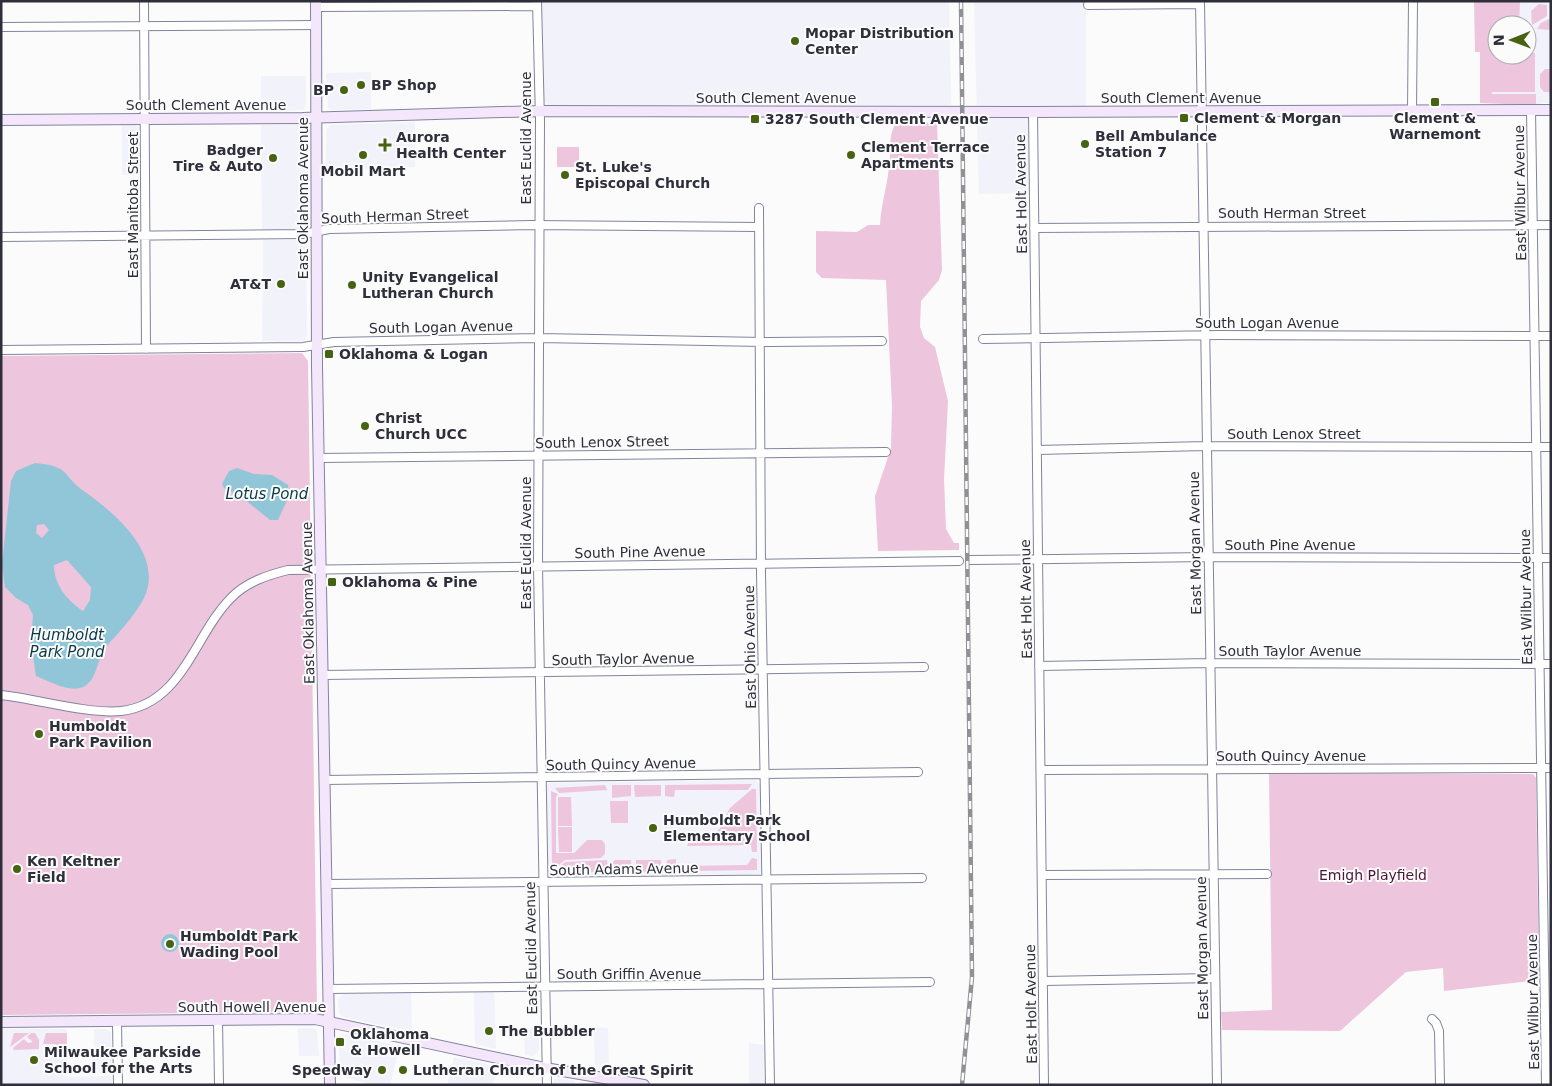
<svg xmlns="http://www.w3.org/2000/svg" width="1552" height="1086" font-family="'DejaVu Sans',sans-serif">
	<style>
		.built { fill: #f1f2fa; fill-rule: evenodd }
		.green { fill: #edc5dc }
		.water { fill: #90c6d7; fill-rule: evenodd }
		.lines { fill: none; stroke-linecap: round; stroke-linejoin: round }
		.street-casing { stroke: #82849e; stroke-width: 10 }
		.secondary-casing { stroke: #82849e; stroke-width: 12 }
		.street { stroke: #fff; stroke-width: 8 }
		.secondary { stroke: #f4e7fc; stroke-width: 10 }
		.rail-casing { stroke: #909197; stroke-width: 4.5 }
		.rail { stroke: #fbfbfb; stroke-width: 2.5; stroke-dasharray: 8; stroke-linecap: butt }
		.poi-dot { fill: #476212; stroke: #fbfbfb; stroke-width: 2 }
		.labels { text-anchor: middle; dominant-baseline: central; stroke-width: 4; stroke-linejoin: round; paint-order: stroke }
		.poi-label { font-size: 14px; font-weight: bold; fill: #2e2f3a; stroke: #fbfbfb; text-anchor: start }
		.street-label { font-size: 14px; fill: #2e2f3a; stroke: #fbfbfb }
		.park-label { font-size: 14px; fill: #4a1639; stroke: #fbfbfb }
		.water-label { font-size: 15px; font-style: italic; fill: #083a47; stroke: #fbfbfb }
	</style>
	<rect width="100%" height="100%" fill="#fbfbfb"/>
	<path class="built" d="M542 1H949L951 105H548L544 99Z
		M974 1H1086V112H1041L1028 123 1029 193 979 194Z
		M1490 1H1551V103H1542L1540 105 1492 103ZM1497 25H1527V55H1497Z
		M371 72V109L332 110 328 108 326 73Z
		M261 76H306V106L304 110 261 112Z
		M415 122V167L326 170V130L330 125Z
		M300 124 304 126 306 130V225L300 230H262L261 125Z
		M122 125H135L139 128 140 175H122Z
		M263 240H301L306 243 307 336 304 341H262Z
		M756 780 760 785 761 872 759 874 551 877 547 874 545 787 549 783Z
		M494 991V992L496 1049 475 1044 474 992Z
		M411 993 412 1032 343 1017 339 1013 338 999 343 994Z
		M594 1027 608 1028 609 1071 595 1069Z
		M298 1028H312L317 1030 319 1056H299Z
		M524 1028H539V1050L534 1056 525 1055Z
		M1 1029H67V1077L110 1076 112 1078V1085H1Z
		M94 1029H106L111 1032 112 1069 110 1071 94 1072Z
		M346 1034 400 1046 390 1085H373L340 1076 339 1041 341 1035Z
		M749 1043 764 1045 765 1085H749Z
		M454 1057 497 1066 493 1085H447Z
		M558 1078 575 1081V1085H552L554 1080Z"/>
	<path class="green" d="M1474 1H1520L1519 25H1497V52L1494 53 1497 55H1527V53H1535V92H1492V94H1536V105L1480 103V52H1475Z
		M1539 4 1547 5V16L1532 25 1531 11Z
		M1551 18V30L1537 29 1541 23Z
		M1545 69H1551V92H1544L1540 87V74Z
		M896 122 937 123 942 270 939 280 921 301 920 327 924 338 935 347 948 401 944 479 946 529 954 543H959V550L878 551 875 496 891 448 892 406 886 280 822 278 816 272V231L857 232 868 225H880C881 205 887 187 889 167 892 149 887 140 896 122Z
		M557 147H579V167H557Z
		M302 353 308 361 317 1009 313 1012 1 1015V356Z
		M1269 773 1533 774 1536 778 1539 980 1444 991 1443 968 1406 972 1340 1031 1222 1030 1221 1012 1272 1010Z
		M752 784 748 790H675L674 797 665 796V785Z
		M605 785 607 790 559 793 555 788Z
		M612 785H631V796L612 798Z
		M634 785H661V796L635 797Z
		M752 789H756L757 852H752L751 845 687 846 689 841 709 839 720 828 730 808Z
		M551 791 558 794 556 797V853H574L587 840H602L605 844V854L601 858 565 860 554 869 552 868Z
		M558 797H571L572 826H558Z
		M610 801H628V823H611Z
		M558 827H572V852H559Z
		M752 858 757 859V870L684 871V866L747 865Z
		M676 859V866H680V871L666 872 667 860Z
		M607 860 608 872 557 873 555 871 565 862Z
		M615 860H631L632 872H610V865Z
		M636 860H661L662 872H636Z
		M14 1033H29L10 1047Z
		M31 1033H35L39 1040V1049L14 1050 13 1048 24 1039 28 1043 33 1042 27 1037Z
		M46 1033H67V1050L56 1048V1044H43Z"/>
	<path class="water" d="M35 463C71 466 61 475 85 492 116 514 166 556 143 600 133 618 118 633 105 648 97 659 97 681 83 687 69 693 49 681 36 676L31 643 33 615 28 605 16 598 5 587 2 564 11 481 16 471ZM44 524 49 530 42 538 36 533 37 525ZM67 560 91 587 90 600 83 611C67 600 54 585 54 565Z
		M237 468 254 474 272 475 288 485 289 496 278 520H270L244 499 224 488 222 484 229 471Z
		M161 943a9 9 0 1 1 18 0a9 9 0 1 1-18 0Z"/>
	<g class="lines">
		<defs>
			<path id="street" d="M144 1 146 349
				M537 1 540 120 538 566 547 1085
				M1200 1 1217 1085
				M1088 5 1200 4
				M316 7 537 6
				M1 27 316 25
				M1531 110 1546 1085
				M1412 111 1413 1
				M1033 112 1044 1085
				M759 208 761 573 770 1085
				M1034 228 1551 225
				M1 237 304 234 329 229 531 225 759 227
				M983 339 1218 335 1551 336
				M1 350 303 347 334 342 539 338 768 342 882 341
				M1037 450 1206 446 1551 447
				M319 458 886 452
				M970 560 1208 557 1551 558
				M1039 666 1210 663 1551 664
				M322 675 924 667
				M1 695C38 699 86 714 121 711 183 704 194 635 231 598 246 582 268 575 288 570L959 561
				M1041 770 1551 768
				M324 780 918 772
				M1042 875 1267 874
				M326 884 922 878
				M1043 981 1215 978
				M328 989 930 982
				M1432 1019 1436 1023 1439 1031 1440 1085
				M218 1020 219 1085
				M117 1021 118 1085"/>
			<path id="secondary" d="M316 1 317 366 330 1085
				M1 120 302 118 539 111 1033 112 1551 110
				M1 1022 315 1019 545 1068 644 1085"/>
		</defs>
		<use href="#street" class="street-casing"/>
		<use href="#secondary" class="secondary-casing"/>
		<use href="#street" class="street"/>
		<use href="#secondary" class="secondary"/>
		<defs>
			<path id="rail" d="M961 1 972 977 962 1085"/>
		</defs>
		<use href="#rail" class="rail-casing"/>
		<use href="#rail" class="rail"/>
	</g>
	<g class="poi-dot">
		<circle cx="795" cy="41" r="5"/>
		<circle cx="361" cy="85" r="5"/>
		<circle cx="344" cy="90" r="5"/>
		<rect x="1430" y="97" width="10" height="10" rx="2.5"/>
		<rect x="1179" y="113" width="10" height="10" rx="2.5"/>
		<rect x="750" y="114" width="10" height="10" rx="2.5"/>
		<circle cx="1085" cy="144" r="5"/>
		<path d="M382.5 137.5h5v5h5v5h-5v5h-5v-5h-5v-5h5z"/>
		<circle cx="363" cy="155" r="5"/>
		<circle cx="851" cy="155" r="5"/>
		<circle cx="273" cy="158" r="5"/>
		<circle cx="565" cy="175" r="5"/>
		<circle cx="281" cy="284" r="5"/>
		<circle cx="352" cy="285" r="5"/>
		<rect x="324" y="349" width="10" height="10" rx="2.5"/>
		<circle cx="365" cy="426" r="5"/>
		<rect x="327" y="577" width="10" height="10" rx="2.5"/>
		<circle cx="39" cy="734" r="5"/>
		<circle cx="653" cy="828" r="5"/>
		<circle cx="17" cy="869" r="5"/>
		<circle cx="170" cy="944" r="5"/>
		<circle cx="489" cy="1031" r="5"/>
		<rect x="335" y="1037" width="10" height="10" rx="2.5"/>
		<circle cx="34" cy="1060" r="5"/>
		<circle cx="382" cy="1070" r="5"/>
		<circle cx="403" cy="1070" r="5"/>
	</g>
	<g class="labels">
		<g class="poi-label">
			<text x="805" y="33">Mopar Distribution<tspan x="805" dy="16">Center</tspan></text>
			<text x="371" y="85">BP Shop</text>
			<text x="334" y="90" text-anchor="end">BP</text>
			<text x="1194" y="118">Clement &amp; Morgan</text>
			<text x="1435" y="118" text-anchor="middle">Clement &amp;<tspan x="1435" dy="16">Warnemont</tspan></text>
			<text x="765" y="119">3287 South Clement Avenue</text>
			<text x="1095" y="136">Bell Ambulance<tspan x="1095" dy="16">Station 7</tspan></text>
			<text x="396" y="137">Aurora<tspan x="396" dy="16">Health Center</tspan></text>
			<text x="861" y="147">Clement Terrace<tspan x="861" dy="16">Apartments</tspan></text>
			<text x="263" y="150" text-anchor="end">Badger<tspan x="263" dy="16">Tire &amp; Auto</tspan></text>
			<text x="575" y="167">St. Luke's<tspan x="575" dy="16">Episcopal Church</tspan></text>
			<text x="363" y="171" text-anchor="middle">Mobil Mart</text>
			<text x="362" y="277">Unity Evangelical<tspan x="362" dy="16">Lutheran Church</tspan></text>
			<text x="271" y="284" text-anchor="end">AT&amp;T</text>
			<text x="339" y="354">Oklahoma &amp; Logan</text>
			<text x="375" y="418">Christ<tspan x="375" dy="16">Church UCC</tspan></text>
			<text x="342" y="582">Oklahoma &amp; Pine</text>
			<text x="49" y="726">Humboldt<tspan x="49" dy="16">Park Pavilion</tspan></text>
			<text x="663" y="820">Humboldt Park<tspan x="663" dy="16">Elementary School</tspan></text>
			<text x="27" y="861">Ken Keltner<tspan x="27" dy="16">Field</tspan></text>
			<text x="180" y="936">Humboldt Park<tspan x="180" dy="16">Wading Pool</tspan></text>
			<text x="499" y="1031">The Bubbler</text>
			<text x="350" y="1034">Oklahoma<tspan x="350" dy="16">&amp; Howell</tspan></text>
			<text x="44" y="1052">Milwaukee Parkside<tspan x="44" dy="16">School for the Arts</tspan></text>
			<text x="372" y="1070" text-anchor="end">Speedway</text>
			<text x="413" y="1070">Lutheran Church of the Great Spirit</text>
		</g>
		<g class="street-label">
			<text x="776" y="98">South Clement Avenue</text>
			<text x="1181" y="98">South Clement Avenue</text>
			<text x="206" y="105">South Clement Avenue</text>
			<text transform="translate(526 138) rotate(-90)">East Euclid Avenue</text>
			<text transform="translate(1520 193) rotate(-91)">East Wilbur Avenue</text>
			<text transform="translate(1021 194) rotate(-91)">East Holt Avenue</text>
			<text transform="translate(303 198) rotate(-90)">East Oklahoma Avenue</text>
			<text transform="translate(133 205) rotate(-90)">East Manitoba Street</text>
			<text x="1292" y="213">South Herman Street</text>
			<text transform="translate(395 216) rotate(-2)">South Herman Street</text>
			<text x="1267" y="323">South Logan Avenue</text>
			<text transform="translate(441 327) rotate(-1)">South Logan Avenue</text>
			<text x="1294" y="434">South Lenox Street</text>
			<text transform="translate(602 442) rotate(-1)">South Lenox Street</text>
			<text transform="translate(526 543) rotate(-90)">East Euclid Avenue</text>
			<text transform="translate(1195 543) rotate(-91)">East Morgan Avenue</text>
			<text x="1290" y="545">South Pine Avenue</text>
			<text transform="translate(640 552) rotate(-1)">South Pine Avenue</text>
			<text transform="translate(1526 597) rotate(-91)">East Wilbur Avenue</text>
			<text transform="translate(1026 599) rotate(-91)">East Holt Avenue</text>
			<text transform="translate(308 603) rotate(-91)">East Oklahoma Avenue</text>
			<text transform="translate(750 647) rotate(-91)">East Ohio Avenue</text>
			<text x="1290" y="651">South Taylor Avenue</text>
			<text transform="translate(623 659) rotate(-1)">South Taylor Avenue</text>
			<text x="1291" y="756">South Quincy Avenue</text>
			<text transform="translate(621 764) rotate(-1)">South Quincy Avenue</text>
			<text transform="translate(624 869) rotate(-1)">South Adams Avenue</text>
			<text transform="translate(531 948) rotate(-91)">East Euclid Avenue</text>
			<text transform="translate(1202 948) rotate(-91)">East Morgan Avenue</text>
			<text x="629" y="974">South Griffin Avenue</text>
			<text transform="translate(1533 1002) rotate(-91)">East Wilbur Avenue</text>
			<text transform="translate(1031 1004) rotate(-91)">East Holt Avenue</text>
			<text x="252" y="1007">South Howell Avenue</text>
		</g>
		<g class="park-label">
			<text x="1373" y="875">Emigh Playfield</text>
		</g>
		<g class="water-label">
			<text x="267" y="494">Lotus Pond</text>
			<text x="67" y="635">Humboldt<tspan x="67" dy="17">Park Pond</tspan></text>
		</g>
	</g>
	<rect width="1552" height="1086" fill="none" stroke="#2e2f3a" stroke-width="5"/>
	<g transform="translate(1512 40) rotate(269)"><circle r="24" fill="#fbfbfb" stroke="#a9a9ae"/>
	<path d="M0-4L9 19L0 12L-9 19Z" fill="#476212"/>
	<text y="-8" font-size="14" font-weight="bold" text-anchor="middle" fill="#2e2f3a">N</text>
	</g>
</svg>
